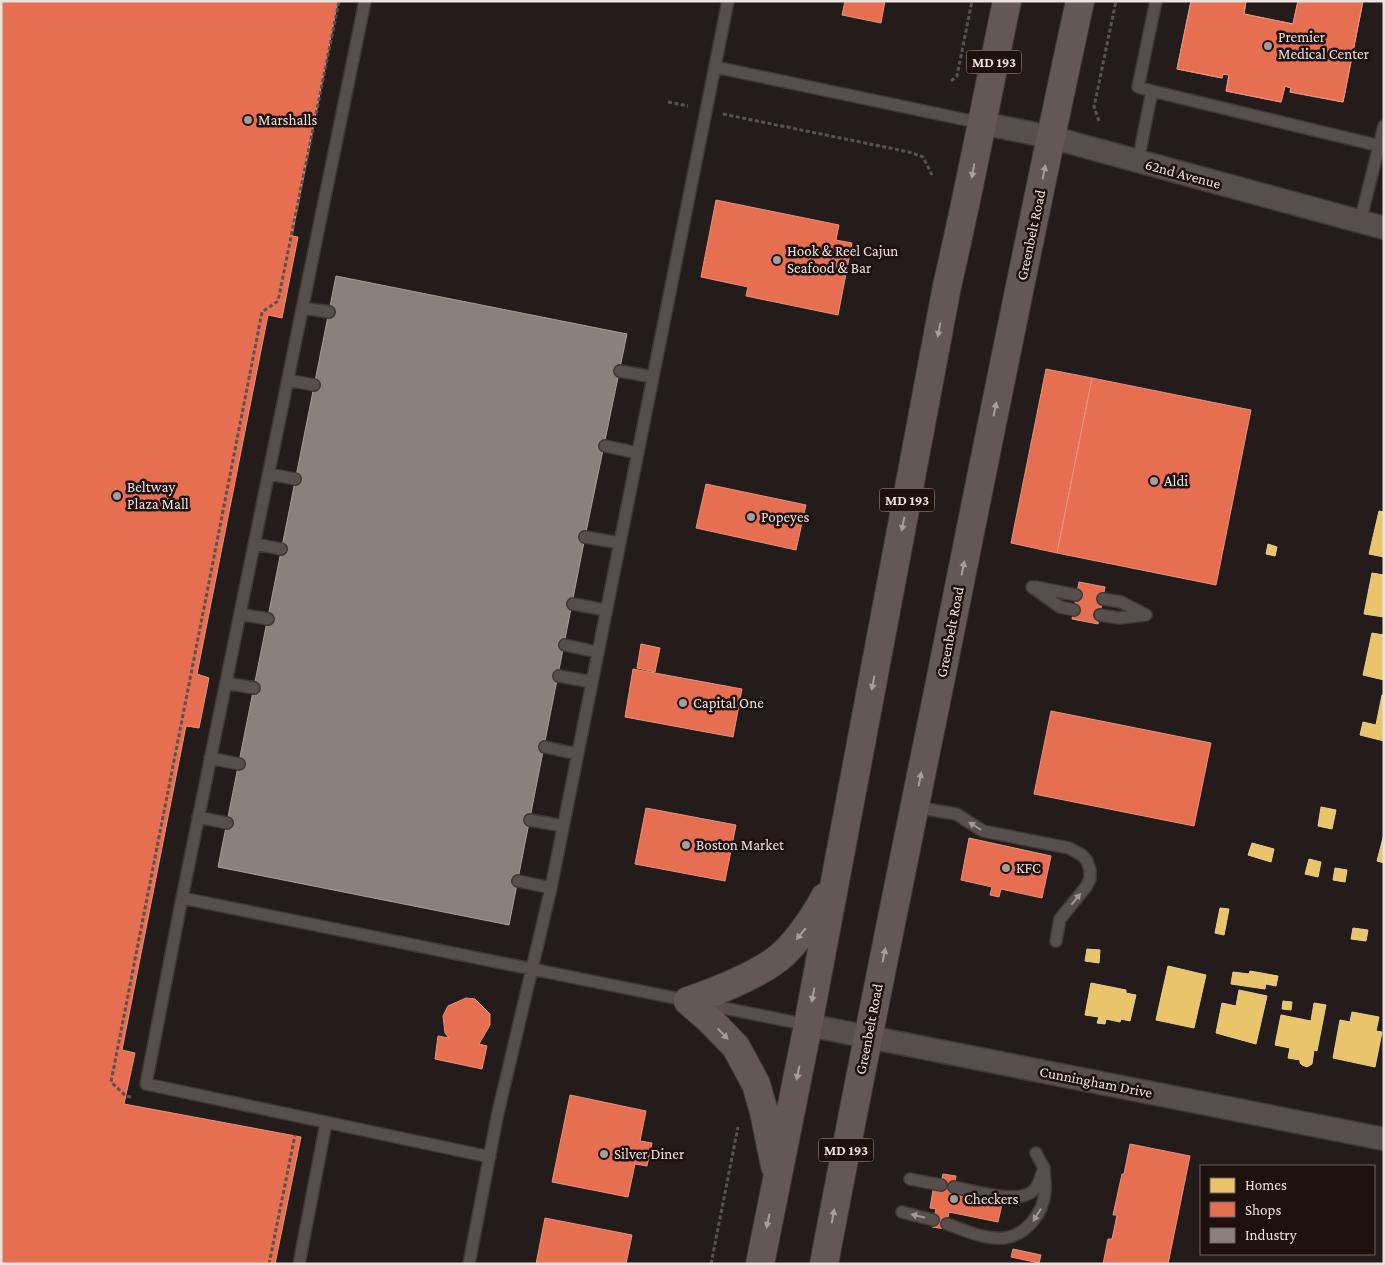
<svg xmlns="http://www.w3.org/2000/svg" width="1385" height="1265" font-family="'Crimson Pro',serif">
	<style>
		.homes { fill: #e9c46a; stroke: #eacd8d }
		.shops { fill: #e76f51; stroke: #e8927c }
		.industry { fill: #8a817c; stroke: #a79e9a }
		.lines { fill: none; stroke-linecap: round; stroke-linejoin: round }
		.service-casing { stroke: #3e3936; stroke-width: 14 }
		.minor-casing { stroke: #3e3936; stroke-width: 25 }
		.primary-casing { stroke: #3e3936; stroke-width: 30 }
		.path { stroke: #595350; stroke-width: 3; stroke-dasharray: 4 2.5; stroke-linecap: butt }
		.service { stroke: #574f4c; stroke-width: 11 }
		.minor { stroke: #574f4c; stroke-width: 22 }
		.primary { stroke: #635855; stroke-width: 28 }
		.oneway { fill: #a89d9a }
		.oneway2 { fill: #a29896 }
		.poi-dot { fill: #a69d9a; stroke: #1e100d; stroke-width: 2 }
		.labels { text-anchor: middle; dominant-baseline: central; stroke-width: 5; stroke-linejoin: round; paint-order: stroke }
		.shield { fill: #1e100d; stroke: #aea3a0; stroke-width: 1 }
		.shield-label { font-size: 14px; font-weight: bold; fill: #ece2df }
		.poi-label { font-size: 15px; fill: #ece2df; stroke: #1e100d; text-anchor: start }
		.street-label { font-size: 15px; fill: #ece2df; stroke: #1e100d }
	</style>
	<rect width="100%" height="100%" fill="#231c1a"/>
	<path class="homes" d="M1379 511 1384 512V557L1369 554Z
		M1268 544 1277 547 1275 556 1266 554Z
		M1372 573 1384 575V617L1364 614Z
		M1372 633 1384 635V680L1363 675Z
		M1382 695H1384V741L1360 735 1363 722 1376 725Z
		M1321 807 1336 810 1332 829 1318 826Z
		M1384 834V863L1377 861Z
		M1252 843 1274 849 1271 862 1248 855Z
		M1309 859 1321 862 1318 877 1305 874Z
		M1335 868 1347 870 1345 882 1333 880Z
		M1220 908 1229 909 1224 935 1215 933Z
		M1353 928 1368 930 1366 941 1351 939Z
		M1087 949 1100 950 1099 963 1085 961Z
		M1168 966 1206 975 1194 1028 1156 1020Z
		M1250 971 1267 974 1265 989 1231 984 1233 972 1249 974Z
		M1267 974 1278 976 1276 986 1266 984Z
		M1091 983 1126 990V993L1136 995 1130 1021 1121 1019 1120 1022 1106 1019 1105 1024 1097 1023 1099 1017 1085 1015Z
		M1239 990 1267 996 1256 1044 1216 1033 1222 1003 1236 1006Z
		M1283 1001 1292 1002 1291 1010 1282 1009Z
		M1314 1003 1326 1005 1317 1051 1314 1050 1312 1064 1307 1067 1302 1065 1300 1063V1060L1288 1058 1290 1048 1275 1045 1281 1015 1311 1021Z
		M1352 1012 1379 1017 1376 1031 1382 1032 1375 1067 1333 1058 1340 1020 1350 1022Z"/>
	<path class="shops" d="M1 1H338L292 236 298 237 282 318 268 315 197 674 209 678 199 728 186 726 122 1050 135 1053 124 1104 301 1137 275 1264H1Z
		M845 1H885L881 23 842 15Z
		M1191 1H1246L1244 14 1293 24 1298 1H1363L1343 102 1290 92 1291 88 1285 86 1281 102 1226 91 1229 75 1223 74 1222 78 1177 69Z
		M1191 1H1246L1244 14 1293 24 1298 1H1363L1343 102 1290 92 1291 88 1285 86 1281 102 1226 91 1229 75 1223 74 1222 78 1177 69Z
		M716 200 839 225 836 240 852 243 838 315 746 296 748 287 701 277Z
		M1046 369 1092 378 1057 553 1011 543Z
		M1092 378 1251 410 1216 585 1057 553Z
		M706 484 806 505 796 550 696 528Z
		M1079 582 1105 587 1098 624 1072 619Z
		M641 644 660 648 655 672 637 668Z
		M633 669 742 689 733 737 625 717Z
		M1051 711 1211 743 1194 826 1034 794Z
		M646 808 736 825 725 881 635 864Z
		M969 838 1051 856 1042 898 1001 889 999 897 990 895 992 887 961 880Z
		M466 998 475 999 490 1014V1025L479 1044 487 1046 482 1069 435 1059 438 1036 449 1038 445 1033 443 1016 448 1006Z
		M570 1095 646 1111 640 1141 652 1143 647 1166 635 1164 628 1197 552 1182Z
		M1130 1144 1190 1156 1168 1264H1103L1108 1239H1112L1117 1215H1113L1122 1174H1124Z
		M943 1174 956 1176 953 1194 1002 1204 998 1222 949 1212 946 1229 932 1227 936 1209 930 1208 933 1190 939 1191Z
		M545 1218 632 1235 626 1264H536Z
		M1013 1249 1041 1255 1039 1263 1011 1257Z"/>
	<path class="industry" d="M336 276 627 334 585 537 509 925 218 867Z"/>
	<g class="lines">
		<defs>
			<path id="service" d="M365 1 182 898 146 1084 490 1157
				M715 67 981 123
				M1152 91 1138 87 1156 1
				M1138 161 1152 91 1384 147
				M1360 222 1384 126
				M303 308 329 312
				M620 371 653 377
				M288 380 314 385
				M605 446 638 453
				M269 474 295 479
				M585 537 620 543
				M255 544 281 549
				M1032 587 1060 607 1074 610
				M1036 587 1076 595
				M1103 599 1121 602 1146 615
				M573 604 606 610
				M240 614 268 619
				M1100 615 1119 618 1146 615
				M565 645 597 652
				M559 676 592 682
				M226 683 254 688
				M545 747 577 754
				M210 758 239 764
				M914 807 956 814 983 831 1069 848 1082 855 1087 861 1090 870V879L1086 887 1060 919 1056 941
				M198 817 227 823
				M530 820 563 826
				M518 881 551 888
				M182 898 808 1025
				M910 1179 941 1185
				M954 1187C973 1191 1020 1205 1034 1190 1040 1184 1041 1175 1044 1168L1036 1153
				M902 1212 933 1220
				M947 1224C964 1230 985 1240 1004 1238 1027 1235 1043 1213 1045 1192 1046 1184 1044 1176 1044 1168
				M299 1264 326 1123
				M469 1264 497 1117 551 888 728 1"/>
			<path id="minor" d="M981 123 1050 137 1384 228
				M808 1025 1384 1139"/>
			<path id="primary" d="M688 1001 711 1021 736 1047 756 1084 764 1112 775 1166
				M688 1001C717 991 746 980 772 963 792 950 814 918 825 897
				M760 1264 808 1025 947 286C969 192 987 96 1007 1
				M824 1264C860 1073 899 883 938 692 984 462 1030 231 1080 1"/>
		</defs>
		<use href="#service" class="service-casing"/>
		<use href="#minor" class="minor-casing"/>
		<use href="#primary" class="primary-casing"/>
		<path class="path" d="M951 81 957 76 972 1
			M668 102 688 106
			M723 114 909 152 923 157 933 177
			M1099 121 1094 107 1116 1
			M131 1097 126 1096 111 1082 262 312 278 301 339 1
			M269 1264 295 1135
			M711 1264 738 1127"/>
		<use href="#service" class="service"/>
		<use href="#minor" class="minor"/>
		<use href="#primary" class="primary"/>
	</g>
	<defs><path id="oneway-solid" d="M-6-.8H1V-3.2L6.5 0L1 3.2V.8H-6Z" transform="scale(1.25)"/></defs>
	<g class="oneway">
		<use href="#oneway-solid" transform="translate(973 171) rotate(100)"/>
		<use href="#oneway-solid" transform="translate(1044 172) rotate(-79)"/>
		<use href="#oneway-solid" transform="translate(939 330) rotate(101)"/>
		<use href="#oneway-solid" transform="translate(995 409) rotate(-78)"/>
		<use href="#oneway-solid" transform="translate(903 524) rotate(101)"/>
		<use href="#oneway-solid" transform="translate(963 568) rotate(-79)"/>
		<use href="#oneway-solid" transform="translate(873 683) rotate(101)"/>
		<use href="#oneway-solid" transform="translate(920 779) rotate(-79)"/>
		<use href="#oneway-solid" transform="translate(801 934) rotate(130)"/>
		<use href="#oneway-solid" transform="translate(884 955) rotate(-79)"/>
		<use href="#oneway-solid" transform="translate(813 995) rotate(101)"/>
		<use href="#oneway-solid" transform="translate(723 1034) rotate(46)"/>
		<use href="#oneway-solid" transform="translate(798 1073) rotate(101)"/>
		<use href="#oneway-solid" transform="translate(833 1216) rotate(-80)"/>
		<use href="#oneway-solid" transform="translate(768 1221) rotate(102)"/>
	</g>
	<g class="oneway2">
		<use href="#oneway-solid" transform="translate(975 826) rotate(-148)"/>
		<use href="#oneway-solid" transform="translate(1076 899) rotate(-51)"/>
		<use href="#oneway-solid" transform="translate(1037 1215) rotate(122)"/>
		<use href="#oneway-solid" transform="translate(918 1216) rotate(-166)"/>
	</g>
	<g class="poi-dot">
		<circle cx="1268" cy="46" r="5"/>
		<circle cx="248" cy="120" r="5"/>
		<circle cx="777" cy="260" r="5"/>
		<circle cx="1154" cy="481" r="5"/>
		<circle cx="117" cy="496" r="5"/>
		<circle cx="751" cy="517" r="5"/>
		<circle cx="683" cy="703" r="5"/>
		<circle cx="686" cy="845" r="5"/>
		<circle cx="1006" cy="868" r="5"/>
		<circle cx="604" cy="1154" r="5"/>
		<circle cx="954" cy="1199" r="5"/>
	</g>
	<g class="labels">
		<g class="shield">
			<rect x="966.5" y="50.5" width="55" height="23" rx="4"/>
			<rect x="879.5" y="488.5" width="55" height="23" rx="4"/>
			<rect x="818.5" y="1138.5" width="55" height="23" rx="4"/>
		</g>
		<g class="shield-label">
			<text x="994" y="62">MD 193</text>
			<text x="907" y="500">MD 193</text>
			<text x="846" y="1150">MD 193</text>
		</g>
		<g class="poi-label">
			<text x="1278" y="37">Premier<tspan x="1278" dy="17">Medical Center</tspan></text>
			<text x="258" y="120">Marshalls</text>
			<text x="787" y="251">Hook &amp; Reel Cajun<tspan x="787" dy="17">Seafood &amp; Bar</tspan></text>
			<text x="1164" y="481">Aldi</text>
			<text x="127" y="487">Beltway<tspan x="127" dy="17">Plaza Mall</tspan></text>
			<text x="761" y="517">Popeyes</text>
			<text x="693" y="703">Capital One</text>
			<text x="696" y="845">Boston Market</text>
			<text x="1016" y="868">KFC</text>
			<text x="614" y="1154">Silver Diner</text>
			<text x="964" y="1199">Checkers</text>
		</g>
		<g class="street-label">
			<text transform="translate(1183 174) rotate(15)">62nd Avenue</text>
			<text transform="translate(1031 235) rotate(-78)">Greenbelt Road</text>
			<text transform="translate(950 632) rotate(-79)">Greenbelt Road</text>
			<text transform="translate(869 1029) rotate(-79)">Greenbelt Road</text>
			<text transform="translate(1096 1082) rotate(11)">Cunningham Drive</text>
		</g>
	</g>
	<rect width="1385" height="1265" fill="none" stroke="#ece2df" stroke-width="5"/>
	<rect x="1200" y="1165" width="175" height="90" fill="#1e100d" stroke="#706461"/>
	<rect x="1210" y="1178" width="25" height="15" fill="#e9c46a" stroke="#706461"/>
	<text x="1245" y="1190" font-size="15" fill="#ece2df">Homes</text>
	<rect x="1210" y="1202" width="25" height="15" fill="#e76f51" stroke="#706461"/>
	<text x="1245" y="1215" font-size="15" fill="#ece2df">Shops</text>
	<rect x="1210" y="1228" width="25" height="15" fill="#8a817c" stroke="#706461"/>
	<text x="1245" y="1240" font-size="15" fill="#ece2df">Industry</text>
</svg>
